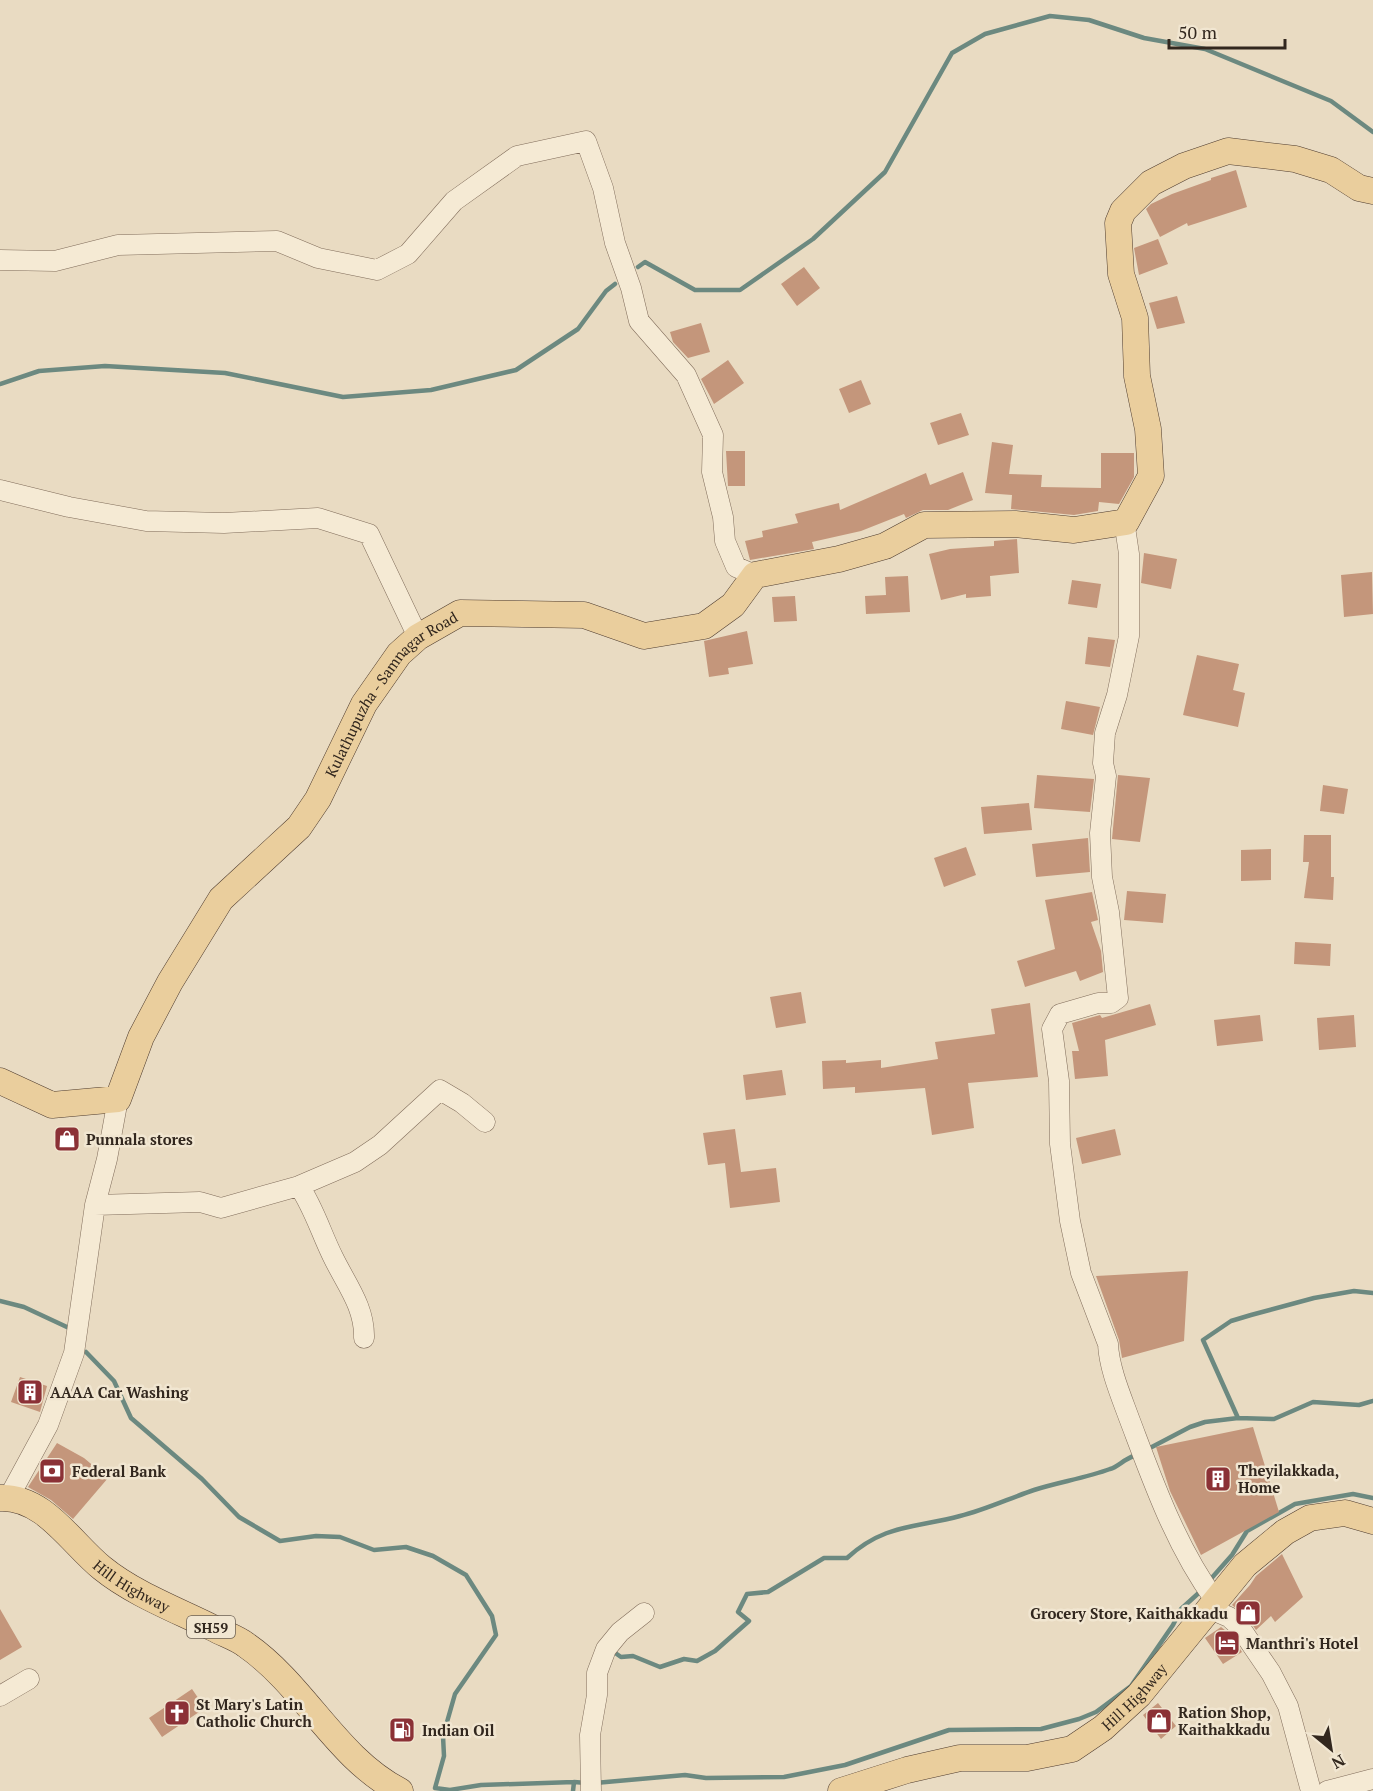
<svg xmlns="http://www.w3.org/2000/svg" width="1373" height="1791" font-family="'PT Serif',serif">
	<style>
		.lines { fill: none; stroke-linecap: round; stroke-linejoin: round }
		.stream { stroke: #6c8980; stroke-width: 4.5 }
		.building { fill: #c4967b }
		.minor-casing { stroke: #816d5b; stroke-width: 21 }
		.major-casing { stroke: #4f3c2f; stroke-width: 27 }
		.minor { stroke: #f5ead4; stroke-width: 20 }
		.major { stroke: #eace9d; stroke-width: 26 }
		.labels { text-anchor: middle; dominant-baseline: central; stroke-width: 5; stroke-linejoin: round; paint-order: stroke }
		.shield { fill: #f1e6d1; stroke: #6b6054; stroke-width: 1.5 }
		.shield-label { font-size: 14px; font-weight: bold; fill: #32271e }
		.street-label { font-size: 15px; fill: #32271e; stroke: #f1e6d1 }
		.poi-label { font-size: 15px; font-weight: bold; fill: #32271e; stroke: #f1e6d1; text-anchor: start }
	</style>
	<rect width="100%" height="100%" fill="#e9dbc2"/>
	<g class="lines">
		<path class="stream" d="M638 267 645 262 695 290H740L813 239 885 172 952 53 985 34 1050 16 1089 20 1144 38 1205 49 1331 101 1373 132
			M0 384 39 371 105 366 225 373 343 397 431 390 516 370 578 329 606 291 615 284
			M0 1301 24 1307 69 1328
			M86 1352 114 1381 131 1418 202 1479 239 1517 280 1541 316 1536 340 1537 374 1550 406 1547 433 1556 466 1575 492 1616 496 1635 455 1694 443 1736 444 1756 435 1788 450 1790 481 1785 574 1782
			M1238 1418 1274 1419 1313 1402 1359 1405 1373 1401
			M1148 1449 1190 1427 1205 1422 1238 1418 1203 1340 1231 1321 1251 1315 1314 1298 1354 1291 1373 1293
			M1209 1581 1232 1555 1247 1531 1295 1504 1353 1494 1373 1498
			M611 1650 621 1657 633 1656 660 1667 684 1659 697 1661 715 1651 749 1621 738 1612 747 1594 768 1592 824 1558H847C884 1524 915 1528 960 1516 985 1510 1010 1498 1034 1490 1059 1482 1086 1478 1110 1469 1118 1467 1124 1459 1134 1456
			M595 1783 685 1775 706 1778 784 1777 845 1765 949 1730 1041 1729 1079 1719 1096 1712 1131 1686 1173 1625 1181 1609 1202 1590
			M573 1791 574 1782 587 1783"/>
	</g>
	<path class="building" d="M1236 170 1247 207 1188 226 1187 223 1160 237 1146 209 1151 204 1172 194 1211 180V178Z
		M1158 239 1168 264 1139 275 1134 248Z
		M804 267 820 288 797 306 781 284Z
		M1177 296 1185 323 1157 329 1149 303Z
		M701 323 710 352 688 358 673 342 670 332Z
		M728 360 744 383 714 404 701 379Z
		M861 380 871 404 849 413 839 389Z
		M961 413 969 435 938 445 930 423Z
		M992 442 1013 445 1009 474 1042 475 1041 487 1101 488V453H1134V477L1119 504 1099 502 1098 511 1074 515 1011 509 1012 495 985 493Z
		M726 451H745V486H728Z
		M963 472 973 500 948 510H923L906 518 904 514 861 531 812 542 814 549 750 560 745 541 763 537 762 531 798 523 795 514 839 503 840 510 926 473 930 485Z
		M1017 539 1019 573 990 576 991 596 966 598V594L941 600 929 554 950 549 994 546V541Z
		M1144 553 1177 559 1171 589 1141 583Z
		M1372 572 1373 614 1344 617 1341 575Z
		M908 576 910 612 866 614 865 596 886 595 885 577Z
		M1072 580 1101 584 1097 608 1068 604Z
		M795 596 797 621 774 622 772 597Z
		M747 631 753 664 728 668 729 674 709 677 704 641Z
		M1088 637 1115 640 1110 667 1085 664Z
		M1197 655 1239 664 1233 690 1245 693 1238 727 1183 715Z
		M1066 701 1100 707 1093 735 1061 729Z
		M1037 775 1094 779 1090 812 1034 808Z
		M1118 775 1150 778 1140 842 1112 839Z
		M1323 785 1348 789 1344 814 1320 811Z
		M1029 803 1032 830 984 834 981 807Z
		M1304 835H1331V877H1334L1333 900 1304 898 1309 862H1303Z
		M1088 838 1090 872 1036 877 1032 844Z
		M966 847 976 875 944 887 934 858Z
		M1271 849V880L1241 881V850Z
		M1127 891 1166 894 1163 923 1124 920Z
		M1092 892 1098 920 1091 922 1101 951 1103 972 1080 981 1076 971 1025 987 1017 961 1055 949 1045 900Z
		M1295 942 1331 944 1330 966 1294 964Z
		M801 992 806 1023 776 1028 770 997Z
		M1030 1003 1038 1077 968 1083 974 1128 932 1135 925 1088 855 1093V1087L823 1089 822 1061 846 1060V1063L881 1060V1068L938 1059 935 1042 995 1034 991 1009Z
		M1150 1004 1156 1025 1105 1040 1108 1076 1075 1079 1072 1051H1079L1072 1023 1100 1015 1102 1018Z
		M1260 1015 1263 1041 1217 1046 1214 1020Z
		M1354 1015 1356 1047 1319 1050 1317 1018Z
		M782 1070 786 1095 746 1100 743 1075Z
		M735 1129 741 1172 776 1168 780 1202 730 1208 725 1163 708 1165 703 1133Z
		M1115 1129 1121 1155 1082 1164 1076 1138Z
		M1188 1271 1184 1341 1122 1358 1119 1340 1096 1276Z
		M20 1377 47 1386 40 1412 11 1402Z
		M1253 1427 1279 1512 1201 1555 1170 1491 1156 1447Z
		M57 1443 84 1458 108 1478 73 1519 51 1500 28 1487Z
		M1282 1554 1303 1597 1275 1622 1271 1616 1256 1630 1247 1617 1232 1605 1250 1585 1256 1576Z
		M0 1609 22 1647 0 1660Z
		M1221 1627 1230 1634 1242 1652 1223 1664 1205 1638Z
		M192 1689 205 1708 162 1737 149 1718Z
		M1158 1703 1176 1726 1161 1739 1143 1715Z"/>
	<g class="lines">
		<defs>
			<path id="minor" d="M0 260 55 261 118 245 277 241 318 258 377 270 408 254 454 201 517 156 586 141 603 188 615 243 631 288 639 321 686 375 713 435 712 472 723 517 725 541 736 567 755 575
				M0 490 69 507 146 521 224 523 318 518 369 534 418 637
				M1121 523 1125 527 1129 554V636L1117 695 1105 733 1103 763 1106 776 1100 833 1102 877 1109 912 1118 998 1111 1003H1098L1060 1014 1052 1029 1059 1081 1060 1144 1070 1221 1081 1273 1108 1344C1109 1368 1121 1396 1129 1418 1153 1481 1175 1545 1215 1600
				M299 1186C314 1208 321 1233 333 1257 346 1284 365 1307 364 1338
				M95 1205 200 1202 221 1208 299 1186 355 1162 380 1145 440 1090 462 1103 485 1122
				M9 1497 48 1425 74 1353 95 1205 107 1159 118 1099
				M1208 1608 1229 1617 1239 1626 1271 1673 1288 1706 1311 1791
				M0 1696 29 1679
				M591 1791 590 1735 597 1695V1673L606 1649 620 1632 644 1613
				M1327 1791 1373 1779"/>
			<g id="major">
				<path id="s1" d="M0 1081 52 1105 118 1099 141 1037 170 982 221 899 299 827 318 799 364 704 399 654 418 637 460 613 584 615 644 636 704 626 733 605 755 575 839 559 885 546 924 525 1015 524 1074 530 1126 522 1151 476 1148 429 1137 376 1135 318 1121 274 1118 223 1123 211 1151 183 1184 166 1228 151 1295 159 1331 170 1359 188 1373 191"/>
				<path id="s2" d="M0 1498C44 1496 71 1543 102 1568 134 1594 177 1610 213 1628 224 1634 237 1638 246 1645 305 1686 336 1758 400 1791"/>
				<path id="s3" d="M841 1791 907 1770 960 1758H1027L1072 1749 1103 1728 1139 1695 1245 1565 1285 1532 1310 1518 1345 1513 1373 1521"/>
			</g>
		</defs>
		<use href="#minor" class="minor-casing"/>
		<use href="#major" class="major-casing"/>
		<use href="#minor" class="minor"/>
		<use href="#major" class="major"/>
	</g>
	<defs>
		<symbol id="shop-square" viewBox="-11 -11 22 22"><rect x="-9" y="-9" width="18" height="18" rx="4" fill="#8b3136" stroke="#f1e6d1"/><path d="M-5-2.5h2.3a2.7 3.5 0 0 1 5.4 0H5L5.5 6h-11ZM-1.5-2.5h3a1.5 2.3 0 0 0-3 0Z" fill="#fff"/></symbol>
		<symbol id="building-square" viewBox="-11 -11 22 22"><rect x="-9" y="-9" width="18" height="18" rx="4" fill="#8b3136" stroke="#f1e6d1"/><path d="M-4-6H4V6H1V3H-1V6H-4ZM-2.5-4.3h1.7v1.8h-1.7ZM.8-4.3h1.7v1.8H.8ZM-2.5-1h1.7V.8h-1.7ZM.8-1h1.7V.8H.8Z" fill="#fff"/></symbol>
		<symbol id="bank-square" viewBox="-11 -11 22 22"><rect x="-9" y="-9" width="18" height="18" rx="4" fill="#8b3136" stroke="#f1e6d1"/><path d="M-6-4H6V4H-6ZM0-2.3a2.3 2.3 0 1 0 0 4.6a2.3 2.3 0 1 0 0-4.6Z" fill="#fff"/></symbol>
		<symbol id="hotel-square" viewBox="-11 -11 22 22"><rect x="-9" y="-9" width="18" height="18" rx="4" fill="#8b3136" stroke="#f1e6d1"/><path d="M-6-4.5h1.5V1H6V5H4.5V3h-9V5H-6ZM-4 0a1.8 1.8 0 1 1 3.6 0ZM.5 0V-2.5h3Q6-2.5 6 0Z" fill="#fff"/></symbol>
		<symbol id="church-square" viewBox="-11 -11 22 22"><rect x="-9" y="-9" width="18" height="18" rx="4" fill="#8b3136" stroke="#f1e6d1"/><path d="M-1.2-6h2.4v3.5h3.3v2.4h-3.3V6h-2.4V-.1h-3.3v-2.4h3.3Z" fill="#fff"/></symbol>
		<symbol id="fuel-square" viewBox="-11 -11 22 22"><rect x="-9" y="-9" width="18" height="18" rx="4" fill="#8b3136" stroke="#f1e6d1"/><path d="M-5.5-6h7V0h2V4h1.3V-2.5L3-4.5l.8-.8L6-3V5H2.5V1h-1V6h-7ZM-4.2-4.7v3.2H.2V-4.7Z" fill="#fff"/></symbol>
	</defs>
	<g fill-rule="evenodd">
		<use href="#shop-square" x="52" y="1124" width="30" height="30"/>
		<use href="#building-square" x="15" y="1377" width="30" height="30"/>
		<use href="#bank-square" x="37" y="1456" width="30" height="30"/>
		<use href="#building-square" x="1203" y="1464" width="30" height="30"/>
		<use href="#shop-square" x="1233" y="1598" width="30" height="30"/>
		<use href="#hotel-square" x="1212" y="1628" width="30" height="30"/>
		<use href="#church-square" x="162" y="1698" width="30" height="30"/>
		<use href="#shop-square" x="1144" y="1706" width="30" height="30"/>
		<use href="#fuel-square" x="387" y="1715" width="30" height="30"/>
	</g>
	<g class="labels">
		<rect class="shield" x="187" y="1616" width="48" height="22" rx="4.5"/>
		<g class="shield-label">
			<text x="211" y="1627">SH59</text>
		</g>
		<g class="street-label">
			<text stroke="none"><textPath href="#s1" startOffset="620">Kulathupuzha - Samnagar Road</textPath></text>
			<text stroke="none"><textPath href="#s2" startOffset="162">Hill Highway</textPath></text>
			<text stroke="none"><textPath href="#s3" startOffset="318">Hill Highway</textPath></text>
		</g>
		<g class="poi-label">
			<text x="86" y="1139">Punnala stores</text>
			<text x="50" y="1392">AAAA Car Washing</text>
			<text x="1238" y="1470">Theyilakkada,<tspan x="1238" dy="17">Home</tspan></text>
			<text x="72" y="1471">Federal Bank</text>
			<text x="1228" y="1613" text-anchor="end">Grocery Store, Kaithakkadu</text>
			<text x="1246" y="1643">Manthri's Hotel</text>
			<text x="196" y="1704">St Mary's Latin<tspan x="196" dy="17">Catholic Church</tspan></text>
			<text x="1178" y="1712">Ration Shop,<tspan x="1178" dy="17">Kaithakkadu</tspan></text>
			<text x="422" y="1730">Indian Oil</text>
		</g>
	</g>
	<g transform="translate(1331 1749) rotate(150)" stroke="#f1e6d1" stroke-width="4.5" paint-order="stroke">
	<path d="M0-4.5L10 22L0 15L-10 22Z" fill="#32271e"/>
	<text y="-9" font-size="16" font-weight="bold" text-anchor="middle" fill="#32271e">N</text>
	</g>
	<path d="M1169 39v9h116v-9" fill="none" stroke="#32271e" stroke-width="3"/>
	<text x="1178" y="39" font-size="18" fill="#32271e" stroke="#f1e6d1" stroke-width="4.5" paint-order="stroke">50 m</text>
</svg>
